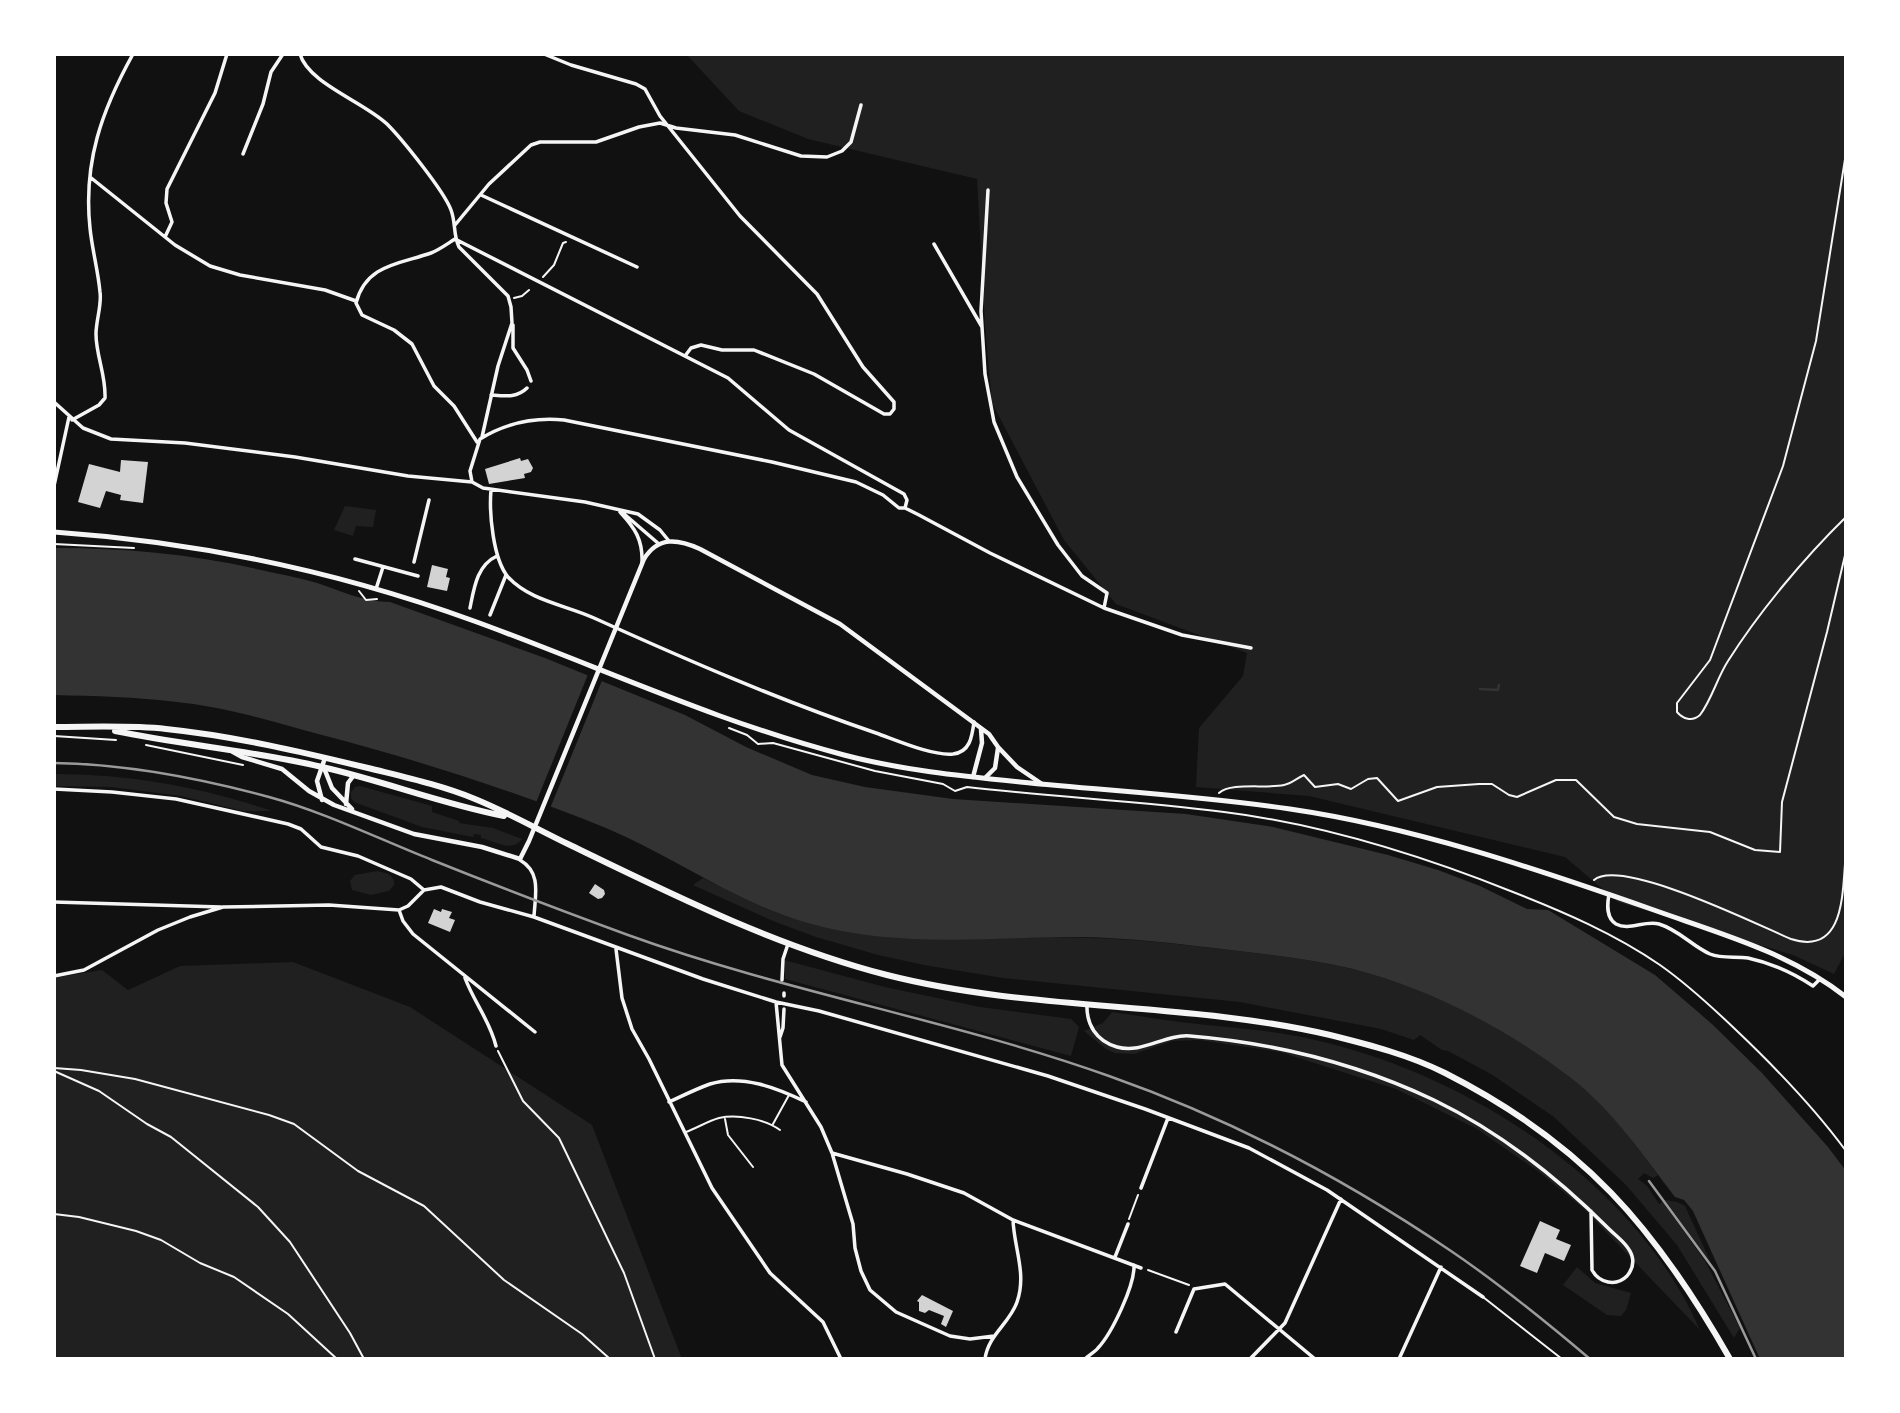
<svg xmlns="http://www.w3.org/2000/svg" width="1900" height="1413" font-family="'IBM Plex Sans',sans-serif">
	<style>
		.green { fill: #202020 }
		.water { fill: #333 }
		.pier { fill: #111 }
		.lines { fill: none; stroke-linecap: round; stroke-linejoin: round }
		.stream { stroke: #333; stroke-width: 2.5 }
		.building { fill: #d3d3d3 }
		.path { stroke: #f5f5f5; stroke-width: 2 }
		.service { stroke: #f5f5f5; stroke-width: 2 }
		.minor { stroke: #f5f5f5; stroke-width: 3.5 }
		.tertiary { stroke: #f5f5f5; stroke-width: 4.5 }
		.secondary { stroke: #f5f5f5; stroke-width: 5 }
		.primary { stroke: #f5f5f5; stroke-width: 6 }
		.rail { stroke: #9a9a9a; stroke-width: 2.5 }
	</style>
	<rect width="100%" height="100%" fill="#111"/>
	<path class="green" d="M686 54H1846V951L1834 974 1793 955 1618 902 1565 857 1309 796 1196 787 1199 728 1243 676 1247 653 1116 604 1064 540 992 403 985 325 977 179 808 139 739 111Z
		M345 506 376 510 373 527 356 526 353 536 334 530Z
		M54 774C130 774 201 787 272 811H243L181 796 111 787 54 786Z
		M360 786 432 806V812L459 821V823L493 828 522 839C512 853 495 841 481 838V835L474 834 473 837 422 827 354 802 351 798V792L355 787Z
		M377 871C385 873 395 874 394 885L389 891 371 895 352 890 350 881 355 875Z
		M703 878C736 894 769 912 805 922 898 949 995 935 1090 938 1134 939 1177 944 1221 949 1265 954 1309 959 1352 969 1427 987 1514 1031 1574 1080 1607 1107 1633 1140 1658 1175L1653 1178 1644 1173 1638 1179 1647 1186 1659 1204 1663 1202 1705 1261 1740 1328 1734 1338 1677 1245 1626 1185 1554 1117 1491 1074 1448 1051 1442 1050 1420 1035 1414 1040 1381 1029 1240 1002 1003 978 924 965 878 955 816 937 773 921 693 885Z
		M784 960 885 987 980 1007 1071 1019 1079 1027 1071 1056 785 979Z
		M293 962 410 1007 592 1125 682 1359H54V978L102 970 128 990 180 966Z
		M1112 1012C1147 1017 1182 1023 1217 1026 1248 1029 1279 1032 1311 1039 1466 1073 1634 1180 1700 1330L1583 1208 1539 1172 1477 1129 1396 1089 1280 1052 1199 1040 1172 1041 1134 1054 1115 1053 1106 1049 1084 1031 1103 1023Z
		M1665 1200 1677 1202 1685 1206 1711 1263Z
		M1577 1267 1595 1283 1631 1293 1626 1310 1621 1316 1607 1315 1563 1285Z"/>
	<path class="water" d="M54 548C124 548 193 554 261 570 282 575 303 578 323 585 346 593 365 602 390 602L545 658 685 715 746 747 812 775 865 787 953 799 1186 814 1273 827 1388 855 1438 870 1480 886 1527 909 1548 910 1655 975 1712 1024 1762 1073 1828 1147 1846 1171V1359H1760L1693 1211 1684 1200 1675 1197C1643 1155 1613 1111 1571 1078 1507 1029 1431 989 1353 969 1307 958 1261 954 1214 948 1171 943 1127 938 1083 937 991 937 893 949 804 922 733 901 673 856 606 828 514 791 418 760 322 735 275 722 226 707 177 702 136 697 95 696 54 695Z"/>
	<path class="pier" d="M589 672 603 678 549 811 535 805Z"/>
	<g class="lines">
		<path class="stream" d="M1480 689 1498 690 1499 685"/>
	</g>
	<path class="building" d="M520 458 521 461 528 459 533 468 531 472 524 474 525 478 489 484 485 469Z
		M121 460 148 462 143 503 120 500 121 495 106 491 100 508 78 502 89 464 120 472Z
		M432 565 448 569 446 577 450 578 447 591 427 587Z
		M595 884 604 890 605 894 602 898 598 899 589 893Z
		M434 909 441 912 442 909 452 912 449 918 455 920 450 932 428 923Z
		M1540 1221 1560 1230 1556 1239 1571 1245 1564 1261 1545 1253 1537 1273 1520 1266Z
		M922 1295 953 1311 946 1327 941 1324 944 1316 929 1310 925 1313 919 1311V1302L917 1301Z"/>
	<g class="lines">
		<path class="path" d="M1846 153 1816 341 1783 466 1710 660 1677 703V712C1683 719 1692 722 1700 715 1712 699 1717 678 1728 661 1759 612 1804 558 1846 517
			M543 277 554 265 563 243 566 242
			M514 298 522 296 529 290
			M54 544 134 548
			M359 591 366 600 377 599
			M729 728 747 735 758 744 773 743 875 771 943 784 955 791 967 787C1053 797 1139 801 1224 812 1321 824 1423 856 1513 892 1564 912 1615 934 1660 965 1687 984 1712 1007 1736 1030 1776 1068 1813 1106 1846 1151
			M54 736 116 740
			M146 745 243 765
			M1219 793C1231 782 1266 789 1284 785 1291 784 1297 778 1304 775L1315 787 1338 784 1351 789 1368 779 1377 778 1398 801 1437 787 1479 784H1492L1509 795 1517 797 1556 780H1576L1614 817 1637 824 1710 832 1755 850 1780 852 1782 802 1827 632 1846 551
			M1594 880C1621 857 1758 925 1791 939 1847 957 1842 888 1846 852
			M498 1051 523 1101 559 1138 624 1273 655 1359
			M54 1068 81 1070 135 1079 269 1115 294 1124 358 1171 424 1206 504 1280 582 1334 610 1359
			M54 1071 99 1091 147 1124 171 1137 258 1207 290 1242 350 1333 364 1359
			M54 1214 79 1217 136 1231 161 1240 200 1263 234 1277 288 1314 337 1359
			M1129 1219 1138 1195
			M1148 1270 1189 1285"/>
		<path class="service" d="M725 1119 728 1135 753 1167
			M773 1124 789 1095
			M686 1132C697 1128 708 1121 719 1118 737 1114 765 1119 780 1130
			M1483 1297 1562 1359"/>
		<path class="minor" d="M300 54C308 83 364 102 387 124 402 139 444 191 451 210 456 223 453 235 459 247L508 296 511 307 512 323 498 366 482 437
			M544 54 571 65 636 84 645 89 660 116 740 216 817 294 863 367 894 402V409L890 414H884L814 374 754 350H722L701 345 691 348 685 356
			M243 154 263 104 271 72 283 54
			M90 177 175 245 210 266 240 275 325 290 356 301
			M988 190 981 311 985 374 994 422 1017 477 1058 545 1082 576 1107 593 1104 608
			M481 195 637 267
			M455 225 489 184 531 145 540 142H596L639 127 660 123 676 128 735 135 801 156 827 157 842 151 851 142 861 105
			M165 237 172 222 166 203 167 189 215 93 227 54
			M455 239 728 378 789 430 904 494 907 500 905 508
			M455 239C447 244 439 250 431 253 400 264 366 264 356 303L362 315 394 330 412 344 434 386 454 406 477 442
			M934 244 982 327
			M513 325V348L527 370 531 381
			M491 395C505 396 517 398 527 388
			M54 402 83 428 111 439 185 443 295 457 408 476 472 482 483 488 585 502 638 514 660 530 669 541
			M72 420 99 405 105 398C106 375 96 356 96 334 96 320 102 305 100 292 98 270 92 249 90 228 83 162 102 110 133 54
			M472 482 470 471 480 439C506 423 533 417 564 420L772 462 856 482 883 495 899 508H905L919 515 990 553 1104 608 1182 635 1251 648
			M54 486 69 417
			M491 490C489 513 493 559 508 577 530 601 566 605 594 618 687 660 779 700 876 733 896 740 932 756 953 754 970 752 972 737 974 722
			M620 512C635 528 643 540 642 563
			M623 513 659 544
			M355 559 418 576
			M414 562 429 500
			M376 589 383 567
			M470 608C474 588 477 565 497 556
			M490 615 506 575
			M54 789 112 792 176 799 288 824 301 829 321 847 358 856 411 879 424 890
			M520 860C542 873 535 895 534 917
			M1609 894C1607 905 1606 918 1616 924 1629 931 1645 920 1659 924 1679 930 1692 946 1710 954 1722 959 1736 956 1748 958 1771 963 1795 974 1813 986L1820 979
			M54 902 221 907
			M399 910 403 921 413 934 535 1032
			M616 949 622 998 632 1029 649 1059 712 1188 770 1273 823 1322 841 1359
			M54 976 84 970 158 930 190 917 223 907 329 905 399 910 408 906 424 890 441 887 480 902 534 917 703 979 776 1002 819 1011 1048 1076 1145 1109 1249 1148 1327 1190 1483 1297
			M465 978C474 1002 490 1021 496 1046
			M782 980 783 959 788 944
			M784 993V996
			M776 1002 782 1065 821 1127 832 1153 853 1224 855 1248 861 1271 870 1290 896 1312 950 1336 970 1339 994 1336
			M1087 1004C1086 1024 1096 1041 1117 1047 1142 1054 1165 1034 1190 1036 1274 1043 1358 1064 1434 1100 1500 1132 1557 1177 1608 1228 1616 1236 1629 1245 1632 1256 1634 1263 1632 1270 1627 1276 1616 1287 1599 1283 1592 1270L1591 1211
			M780 1037 783 1028 784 1009
			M669 1102C682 1096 696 1089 710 1084 742 1074 777 1088 806 1102
			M832 1153 907 1174 964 1193 1013 1220C1014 1248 1027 1274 1017 1302 1010 1323 988 1335 985 1359
			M1141 1188 1168 1118
			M1013 1220 1141 1268
			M1115 1257 1128 1224
			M1176 1332 1194 1289 1225 1284 1315 1359
			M1085 1359C1089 1355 1095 1352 1098 1348 1112 1333 1135 1285 1134 1265
			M1250 1359 1285 1323 1341 1199
			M1399 1359 1441 1267"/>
		<path class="tertiary" d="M233 752 242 757 282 769 309 791 334 805 414 834 482 847 520 859 529 841 644 559C658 536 678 539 700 549L840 624 989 734 998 747 1017 767 1042 784
			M324 768 332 788 352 809
			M973 777 982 743 981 729
			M985 778 995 768 998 748
			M322 800 317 781 325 758
			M346 804 348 783 354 775"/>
		<path class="secondary" d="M54 532C197 542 340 572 474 621 598 666 717 722 844 755 901 770 961 776 1020 782 1110 791 1201 796 1290 809 1413 827 1534 868 1651 909 1718 933 1789 952 1846 997"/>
		<path class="primary" d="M54 727C91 727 130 725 166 729 234 736 302 752 368 768 404 777 441 785 475 799 507 812 537 829 568 844 671 894 775 946 887 975 1032 1012 1184 1001 1330 1035 1370 1045 1409 1055 1445 1073 1583 1143 1655 1227 1730 1359
			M115 731C184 745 254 751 322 767 384 781 442 804 504 816"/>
		<path class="rail" d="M54 763C127 764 199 778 269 797 324 812 379 839 432 860 497 886 562 911 628 935 785 992 952 1020 1109 1076 1231 1119 1345 1179 1451 1251 1500 1284 1545 1321 1590 1359
			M1649 1181 1715 1271 1756 1359"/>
	</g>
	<rect width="1900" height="1413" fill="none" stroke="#ffffff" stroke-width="112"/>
</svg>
